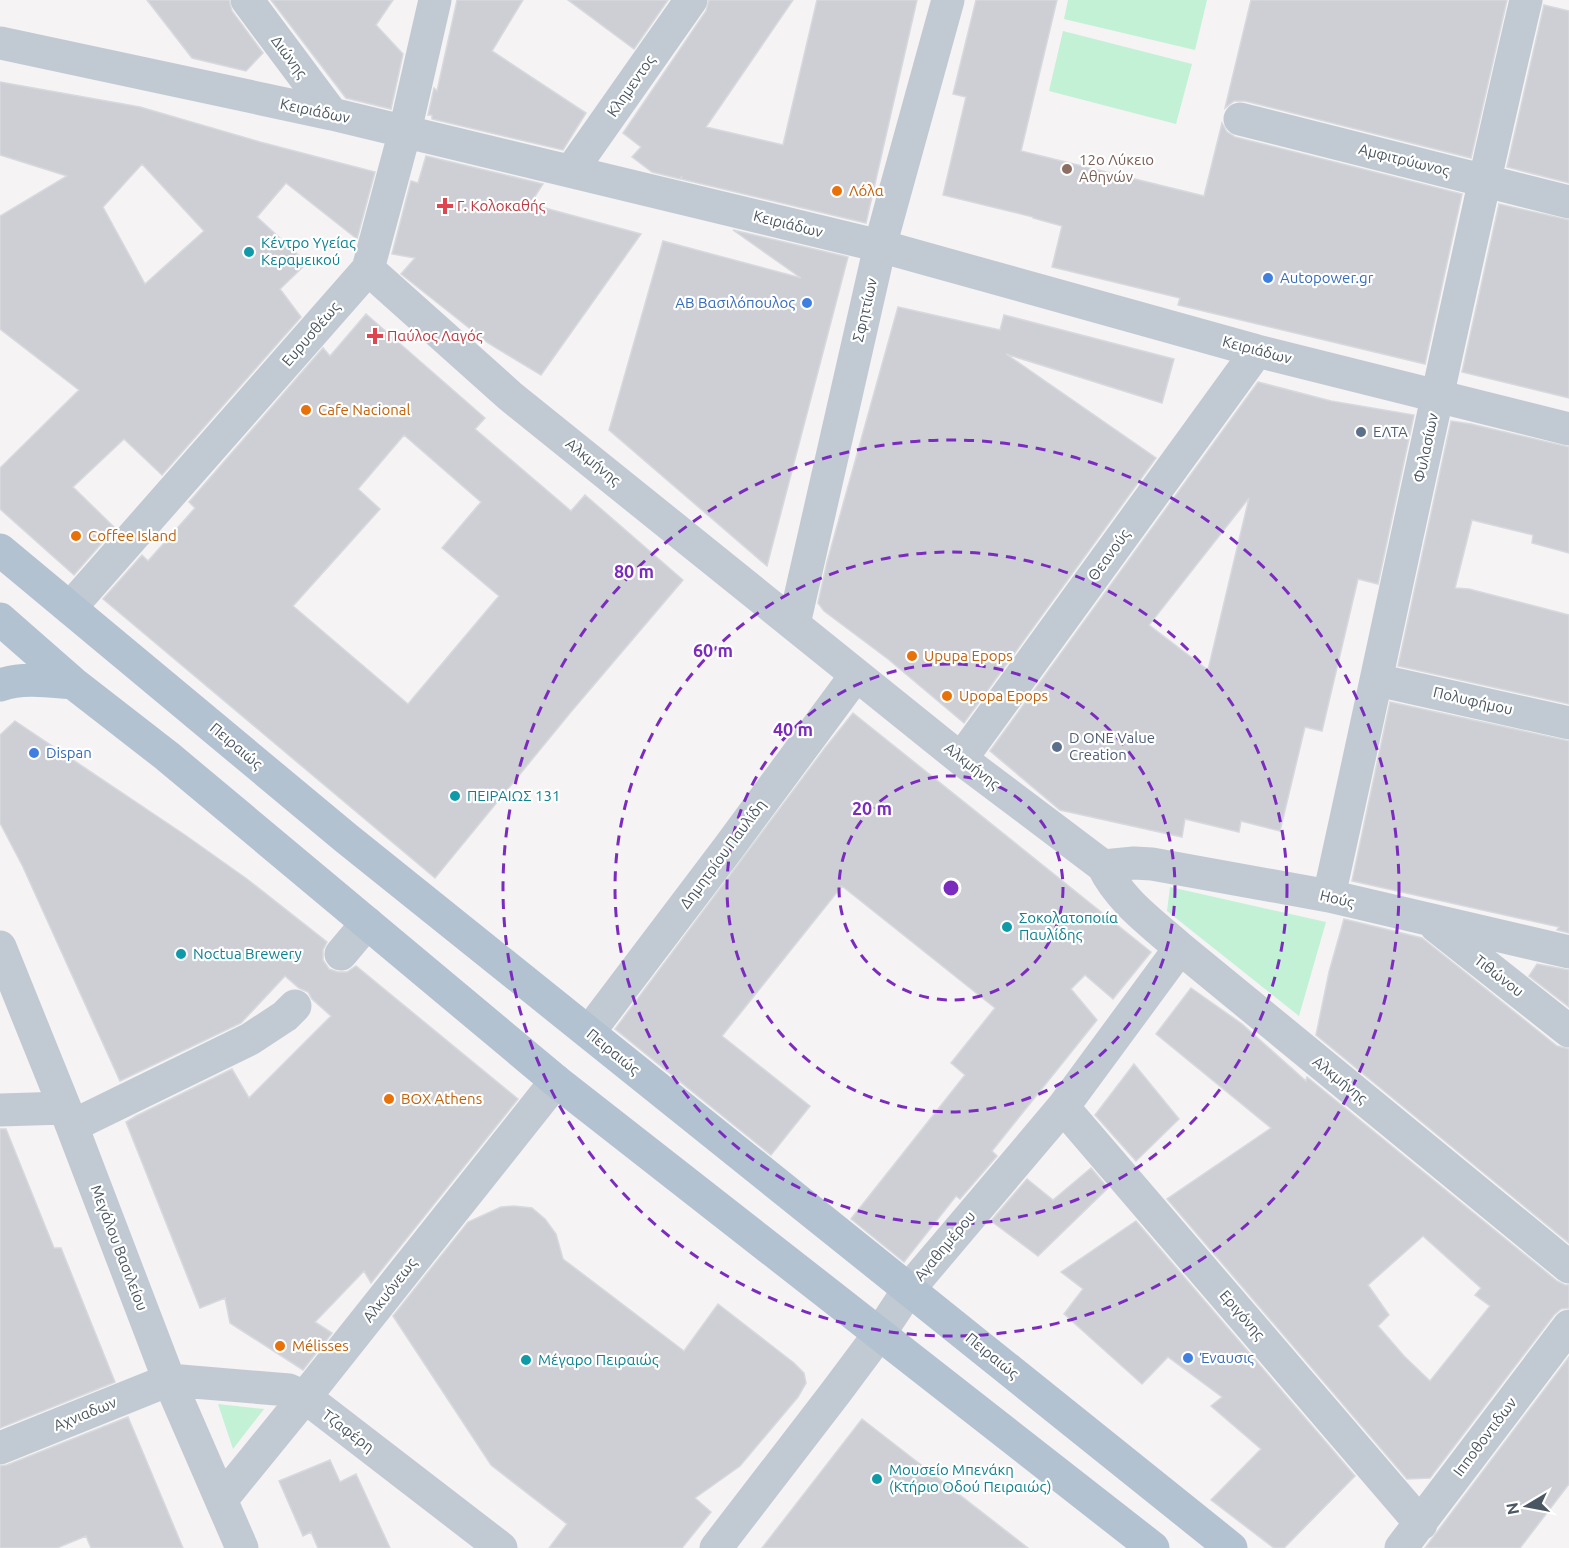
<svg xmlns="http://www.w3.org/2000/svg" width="1569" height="1548" font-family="Ubuntu,sans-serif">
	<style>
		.green { fill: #c3f1d5 }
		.building { fill: #cdcfd5; stroke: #d7d9de; stroke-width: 1.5; fill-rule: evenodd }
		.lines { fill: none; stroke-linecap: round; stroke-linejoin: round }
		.minor { stroke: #c1cad2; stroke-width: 33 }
		.major { stroke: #b3c2d1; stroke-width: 33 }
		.ring { fill: none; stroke: #7b2cbf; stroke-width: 3; stroke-dasharray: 10 8 }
		.education-dot { fill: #8d6e63; stroke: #fff; stroke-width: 2 }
		.food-dot { fill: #e8710a; stroke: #fff; stroke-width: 2 }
		.health-dot { fill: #e0444e; stroke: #fff; stroke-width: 2 }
		.culture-dot { fill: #0f9aa8; stroke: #fff; stroke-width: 2 }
		.shop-dot { fill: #3f7fe0; stroke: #fff; stroke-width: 2 }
		.service-dot { fill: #5c6f8a; stroke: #fff; stroke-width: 2 }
		.labels { text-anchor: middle; stroke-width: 4.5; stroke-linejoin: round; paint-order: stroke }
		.street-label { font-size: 15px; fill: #4a5661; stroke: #fff }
		.education-label { font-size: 15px; fill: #785e54; stroke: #fff; text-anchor: start }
		.food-label { font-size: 15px; fill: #c56008; stroke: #fff; text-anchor: start }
		.health-label { font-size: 15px; fill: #be3a42; stroke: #fff; text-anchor: start }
		.culture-label { font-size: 15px; fill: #0d838f; stroke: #fff; text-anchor: start }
		.shop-label { font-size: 15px; fill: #366cbe; stroke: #fff; text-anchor: start }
		.service-label { font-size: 15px; fill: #4e5e75; stroke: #fff; text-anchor: start }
		.centre { fill: #7b2cbf; stroke: #fff; stroke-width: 3 }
		.ring-label { font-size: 18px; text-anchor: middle; font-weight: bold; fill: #7b2cbf; stroke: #fff; stroke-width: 4.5; stroke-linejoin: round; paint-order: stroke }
	</style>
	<rect width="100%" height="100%" fill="#f5f3f3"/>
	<path class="green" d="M 1068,0 L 1207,0 L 1195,50 L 1064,19 Z
		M 1063,31 L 1192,64 L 1176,124 L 1049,91 Z
		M 1170,887 L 1326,922 L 1299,1016 L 1167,911 Z
		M 218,1404 L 264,1409 L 233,1449 Z"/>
	<path class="building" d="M 147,0 L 229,0 L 232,11 L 263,53 L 246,71 L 192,58 Z
		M 271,0 L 393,0 L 376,25 L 403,54 L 391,109 L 346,98 Z
		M 457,0 L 523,0 L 492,51 L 586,113 L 563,150 L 432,119 L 432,115 L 428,115 L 434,88 L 437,91 Z
		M 568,0 L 668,0 L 634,49 Z
		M 709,0 L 793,0 L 706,127 L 783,145 L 817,0 L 917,0 L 866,223 L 681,179 L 682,176 L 680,179 L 652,172 L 632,157 L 641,147 L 623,133 L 706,11 Z
		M 976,0 L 1057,0 L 1021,151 L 1204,196 L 1222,123 L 1227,132 L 1235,137 L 1462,194 L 1425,364 L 1178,305 L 1180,298 L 1052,267 L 1062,226 L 1033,218 L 1033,217 L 943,195 L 966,97 L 953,94 Z
		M 1251,0 L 1507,0 L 1471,158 L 1245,101 L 1234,101 L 1225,108 Z
		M 1544,5 L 1569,11 L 1569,183 L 1507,167 Z
		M 0,82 L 140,107 L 260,142 L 375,172 L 357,239 L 286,183 L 257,217 L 307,263 L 280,289 L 301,317 L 162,475 L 124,439 L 73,487 L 115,528 L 74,575 L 0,509 L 0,468 L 79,390 L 0,329 L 0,216 L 67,176 L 0,155 ZM 142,164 L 204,231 L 145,284 L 103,207 Z
		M 426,156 L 543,184 L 530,204 L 641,234 L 541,375 L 488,343 L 401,274 L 415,258 L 392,254 L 411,181 L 418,183 Z
		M 1499,204 L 1569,220 L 1569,398 L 1462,372 Z
		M 733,230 L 848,257 L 767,566 L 609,430 L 663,241 L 801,278 Z
		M 898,307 L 1000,330 L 1004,315 L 1174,359 L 1162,403 L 1006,354 L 1156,458 L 964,723 L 888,659 L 824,611 L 818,603 L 827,562 Z
		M 366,314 L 485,418 L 475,429 L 571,511 L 585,495 L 683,580 L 570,713 L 435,878 L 103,599 L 142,555 L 148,561 L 195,508 L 189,502 L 323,348 L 330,356 ZM 404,435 L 481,502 L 442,548 L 499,596 L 408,704 L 293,606 L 380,509 L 358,489 Z
		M 1258,382 L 1331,401 L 1414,415 L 1378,584 L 1358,579 L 1322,731 L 1305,727 L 1280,831 L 1241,821 L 1239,832 L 1185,819 L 1182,837 L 1060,810 L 990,751 ZM 1249,498 L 1208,670 L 1149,625 Z
		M 1451,421 L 1471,424 L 1569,447 L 1569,553 L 1532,543 L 1533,535 L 1472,520 L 1455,588 L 1469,589 L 1569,615 L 1569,704 L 1398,666 Z
		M 1390,702 L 1569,741 L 1569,933 L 1557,930 L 1559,927 L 1352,881 Z
		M 853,713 L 1151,952 L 1113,999 L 1085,975 L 1071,989 L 1097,1020 L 992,1151 L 997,1156 L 960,1199 L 956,1196 L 904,1262 L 851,1219 L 965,1075 L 951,1063 L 995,1008 L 842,886 L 722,1036 L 810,1106 L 771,1155 L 615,1029 L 825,748 Z
		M 15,721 L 185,835 L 247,879 L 327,942 L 323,950 L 323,960 L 329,969 L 338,972 L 347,972 L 356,966 L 518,1099 L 371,1283 L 364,1271 L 315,1322 L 332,1333 L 303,1370 L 230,1323 L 225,1298 L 200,1308 L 126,1122 L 136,1116 L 232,1069 L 249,1098 L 331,1016 L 312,999 L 308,992 L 299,988 L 285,976 L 241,1023 L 120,1081 L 23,867 L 0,823 L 0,735 Z
		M 1344,919 L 1422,938 L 1557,1046 L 1569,1049 L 1569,1243 L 1316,1035 L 1329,972 Z
		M 1537,964 L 1569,970 L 1569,1007 L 1529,976 Z
		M 1191,988 L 1242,1024 L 1306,1081 L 1307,1077 L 1557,1281 L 1565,1285 L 1569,1285 L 1569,1308 L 1561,1309 L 1554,1315 L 1430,1478 L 1407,1479 L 1167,1199 L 1271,1128 L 1156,1034 ZM 1423,1236 L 1481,1288 L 1475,1295 L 1490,1306 L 1430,1381 L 1404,1356 L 1378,1326 L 1389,1315 L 1368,1285 Z
		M 1134,1064 L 1179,1119 L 1136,1161 L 1095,1115 Z
		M 0,1129 L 6,1129 L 54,1248 L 61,1248 L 115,1382 L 0,1428 Z
		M 1091,1168 L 1108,1188 L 1038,1256 L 991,1221 L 1027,1179 L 1053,1200 Z
		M 514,1206 L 532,1208 L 545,1219 L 556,1234 L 563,1259 L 684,1351 L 718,1304 L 794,1363 L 804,1373 L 806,1383 L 798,1397 L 740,1466 L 695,1498 L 711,1512 L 682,1548 L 549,1548 L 567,1524 L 491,1465 L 393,1316 L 468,1222 L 501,1207 Z
		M 1136,1221 L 1355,1476 L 1284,1548 L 1274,1548 L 1211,1500 L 1261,1449 L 1211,1406 L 1222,1397 L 1168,1357 L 1142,1384 L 1064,1314 L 1083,1289 L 1061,1272 Z
		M 1569,1357 L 1569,1484 L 1520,1548 L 1425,1548 Z
		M 128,1417 L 183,1548 L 91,1548 L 86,1536 L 57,1548 L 0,1548 L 0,1466 L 7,1465 Z
		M 862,1419 L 1028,1548 L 762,1548 Z
		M 330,1460 L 340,1482 L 356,1474 L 390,1548 L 318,1548 L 311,1532 L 303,1536 L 279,1481 Z"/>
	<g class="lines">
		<path class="minor" d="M 247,0 L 332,114
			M 0,43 L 332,114 L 880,246 L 1257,351 L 1569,429
			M 1240,119 L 1569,202
			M 571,171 L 691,0
			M 368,269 L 510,396 L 961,759 L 1103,866 C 1120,901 1152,923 1180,948 L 1569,1267
			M 70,608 L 368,269 L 405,131 L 435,0
			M 794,624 L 880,246 L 948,0
			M 1377,680 L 1569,723
			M 961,759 L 1257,351
			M 1103,866 L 1134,863 L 1152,864 L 1329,896 L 1569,952
			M 1329,896 C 1395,598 1456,298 1526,0
			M 1436,926 L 1569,1031
			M 0,947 L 65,1108 L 169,1380 L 242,1548
			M 341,954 L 367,923
			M 589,1032 L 729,847 L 856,675
			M 1063,1107 L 1421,1524
			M 0,1110 L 65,1108
			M 72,1126 L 250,1039 L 285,1016 L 295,1006
			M 0,1448 L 169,1380 L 289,1390 L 305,1397 L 501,1548
			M 222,1499 L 305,1397 L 556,1081
			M 716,1548 L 836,1392 L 880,1333 L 909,1289 L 1063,1107 L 1180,948
			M 1401,1548 L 1569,1326"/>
		<path class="major" d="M 0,550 L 346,838 L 1231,1548
			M 0,619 L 73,683 L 167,756 L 556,1081 L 1153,1548
			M 0,685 C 24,677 48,681 73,683"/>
	</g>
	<g class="ring">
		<circle cx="951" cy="888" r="112"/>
		<circle cx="951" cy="888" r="224"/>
		<circle cx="951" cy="888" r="336"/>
		<circle cx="951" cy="888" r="448"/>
	</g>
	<circle class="education-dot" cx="1067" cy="169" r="6"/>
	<g class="food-dot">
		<circle cx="837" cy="191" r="6"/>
		<circle cx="306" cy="410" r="6"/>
		<circle cx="76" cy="536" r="6"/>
		<circle cx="912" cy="656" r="6"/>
		<circle cx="947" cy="696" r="6"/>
		<circle cx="389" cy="1099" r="6"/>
		<circle cx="280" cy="1346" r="6"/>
	</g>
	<g class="health-dot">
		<path d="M442 197h6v6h6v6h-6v6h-6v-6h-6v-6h6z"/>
		<path d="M372 327h6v6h6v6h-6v6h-6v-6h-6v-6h6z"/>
	</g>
	<g class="culture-dot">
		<circle cx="249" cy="252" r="6"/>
		<circle cx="455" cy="796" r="6"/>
		<circle cx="1007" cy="927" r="6"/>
		<circle cx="181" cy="954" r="6"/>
		<circle cx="526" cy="1360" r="6"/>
		<circle cx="877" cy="1479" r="6"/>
	</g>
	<g class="shop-dot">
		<circle cx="1268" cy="278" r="6"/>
		<circle cx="807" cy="303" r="6"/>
		<circle cx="34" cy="753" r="6"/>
		<circle cx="1188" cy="1358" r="6"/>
	</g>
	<g class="service-dot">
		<circle cx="1361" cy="432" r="6"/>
		<circle cx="1057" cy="747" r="6"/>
	</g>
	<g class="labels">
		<g class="street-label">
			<text transform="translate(289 57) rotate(53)" y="5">Διώνης</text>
			<text transform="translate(631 86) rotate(-55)" y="5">Κλημεντος</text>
			<text transform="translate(315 111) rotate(12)" y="5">Κειριάδων</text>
			<text transform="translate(1404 160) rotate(14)" y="5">Αμφιτρύωνος</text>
			<text transform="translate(788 224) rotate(14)" y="5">Κειριάδων</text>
			<text transform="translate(865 310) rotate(-77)" y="5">Σφηττίων</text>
			<text transform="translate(311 334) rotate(-49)" y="5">Ευρυσθέως</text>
			<text transform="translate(1257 350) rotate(15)" y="5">Κειριάδων</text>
			<text transform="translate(1426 448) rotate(-78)" y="5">Φυλασίων</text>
			<text transform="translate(593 462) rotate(39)" y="5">Αλκμήνης</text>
			<text transform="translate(1109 555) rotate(-54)" y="5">Θεανούς</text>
			<text transform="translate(1473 701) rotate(13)" y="5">Πολυφήμου</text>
			<text transform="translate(236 746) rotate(40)" y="5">Πειραιώς</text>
			<text transform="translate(972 766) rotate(38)" y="5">Αλκμήνης</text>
			<text transform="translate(723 854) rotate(-53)" y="5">Δημητρίου Παυλίδη</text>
			<text transform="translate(1337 899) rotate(13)" y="5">Ηούς</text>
			<text transform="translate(1499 976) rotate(38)" y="5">Τιθώνου</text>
			<text transform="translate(613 1052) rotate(39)" y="5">Πειραιώς</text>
			<text transform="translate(1340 1080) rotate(39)" y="5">Αλκμήνης</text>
			<text transform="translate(945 1246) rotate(-50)" y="5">Αγαθημέρου</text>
			<text transform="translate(119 1248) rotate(69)" y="5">Μεγάλου Βασιλείου</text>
			<text transform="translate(390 1290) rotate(-52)" y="5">Αλκυόνεως</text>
			<text transform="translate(1242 1315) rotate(49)" y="5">Εριγόνης</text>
			<text transform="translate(992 1356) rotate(39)" y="5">Πειραιώς</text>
			<text transform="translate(85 1414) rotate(-22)" y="5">Αχνιαδων</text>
			<text transform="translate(348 1431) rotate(37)" y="5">Τζαφέρη</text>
			<text transform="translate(1485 1437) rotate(-53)" y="5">Ιπποθοντιδων</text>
		</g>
		<g class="education-label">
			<text x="1079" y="165">12ο Λύκειο<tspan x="1079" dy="17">Αθηνών</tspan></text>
		</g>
		<g class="food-label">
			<text x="849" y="196">Λόλα</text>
			<text x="318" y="415">Cafe Nacional</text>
			<text x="88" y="541">Coffee Island</text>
			<text x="924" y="661">Upupa Epops</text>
			<text x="959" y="701">Upopa Epops</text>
			<text x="401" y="1104">BOX Athens</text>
			<text x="292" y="1351">Mélisses</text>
		</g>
		<g class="health-label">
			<text x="457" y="211">Γ. Κολοκαθής</text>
			<text x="387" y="341">Παύλος Λαγός</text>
		</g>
		<g class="culture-label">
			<text x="261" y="248">Κέντρο Υγείας<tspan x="261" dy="17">Κεραμεικού</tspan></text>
			<text x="467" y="801">ΠΕΙΡΑΙΩΣ 131</text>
			<text x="1019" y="923">Σοκολατοποιία<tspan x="1019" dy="17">Παυλίδης</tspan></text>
			<text x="193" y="959">Noctua Brewery</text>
			<text x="538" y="1365">Μέγαρο Πειραιώς</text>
			<text x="889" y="1475">Μουσείο Μπενάκη<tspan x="889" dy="17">(Κτήριο Οδού Πειραιώς)</tspan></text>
		</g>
		<g class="shop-label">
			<text x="1280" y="283">Autopower.gr</text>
			<text x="795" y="308" text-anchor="end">ΑΒ Βασιλόπουλος</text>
			<text x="46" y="758">Dispan</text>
			<text x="1200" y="1363">Έναυσις</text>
		</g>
		<g class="service-label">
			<text x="1373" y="437">ΕΛΤΑ</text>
			<text x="1069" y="743">D ONE Value<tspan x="1069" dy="17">Creation</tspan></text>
		</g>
	</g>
	<circle cx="951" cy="888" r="9" class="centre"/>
	<g class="ring-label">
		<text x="634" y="578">80 m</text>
		<text x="713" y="657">60 m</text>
		<text x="793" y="736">40 m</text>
		<text x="872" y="815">20 m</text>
	</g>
	<g transform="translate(1527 1506) rotate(260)" stroke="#ffffff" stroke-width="4.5" paint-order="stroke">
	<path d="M0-4.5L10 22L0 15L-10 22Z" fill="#4a5661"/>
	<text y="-9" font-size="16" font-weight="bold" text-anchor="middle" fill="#4a5661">N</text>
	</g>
</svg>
